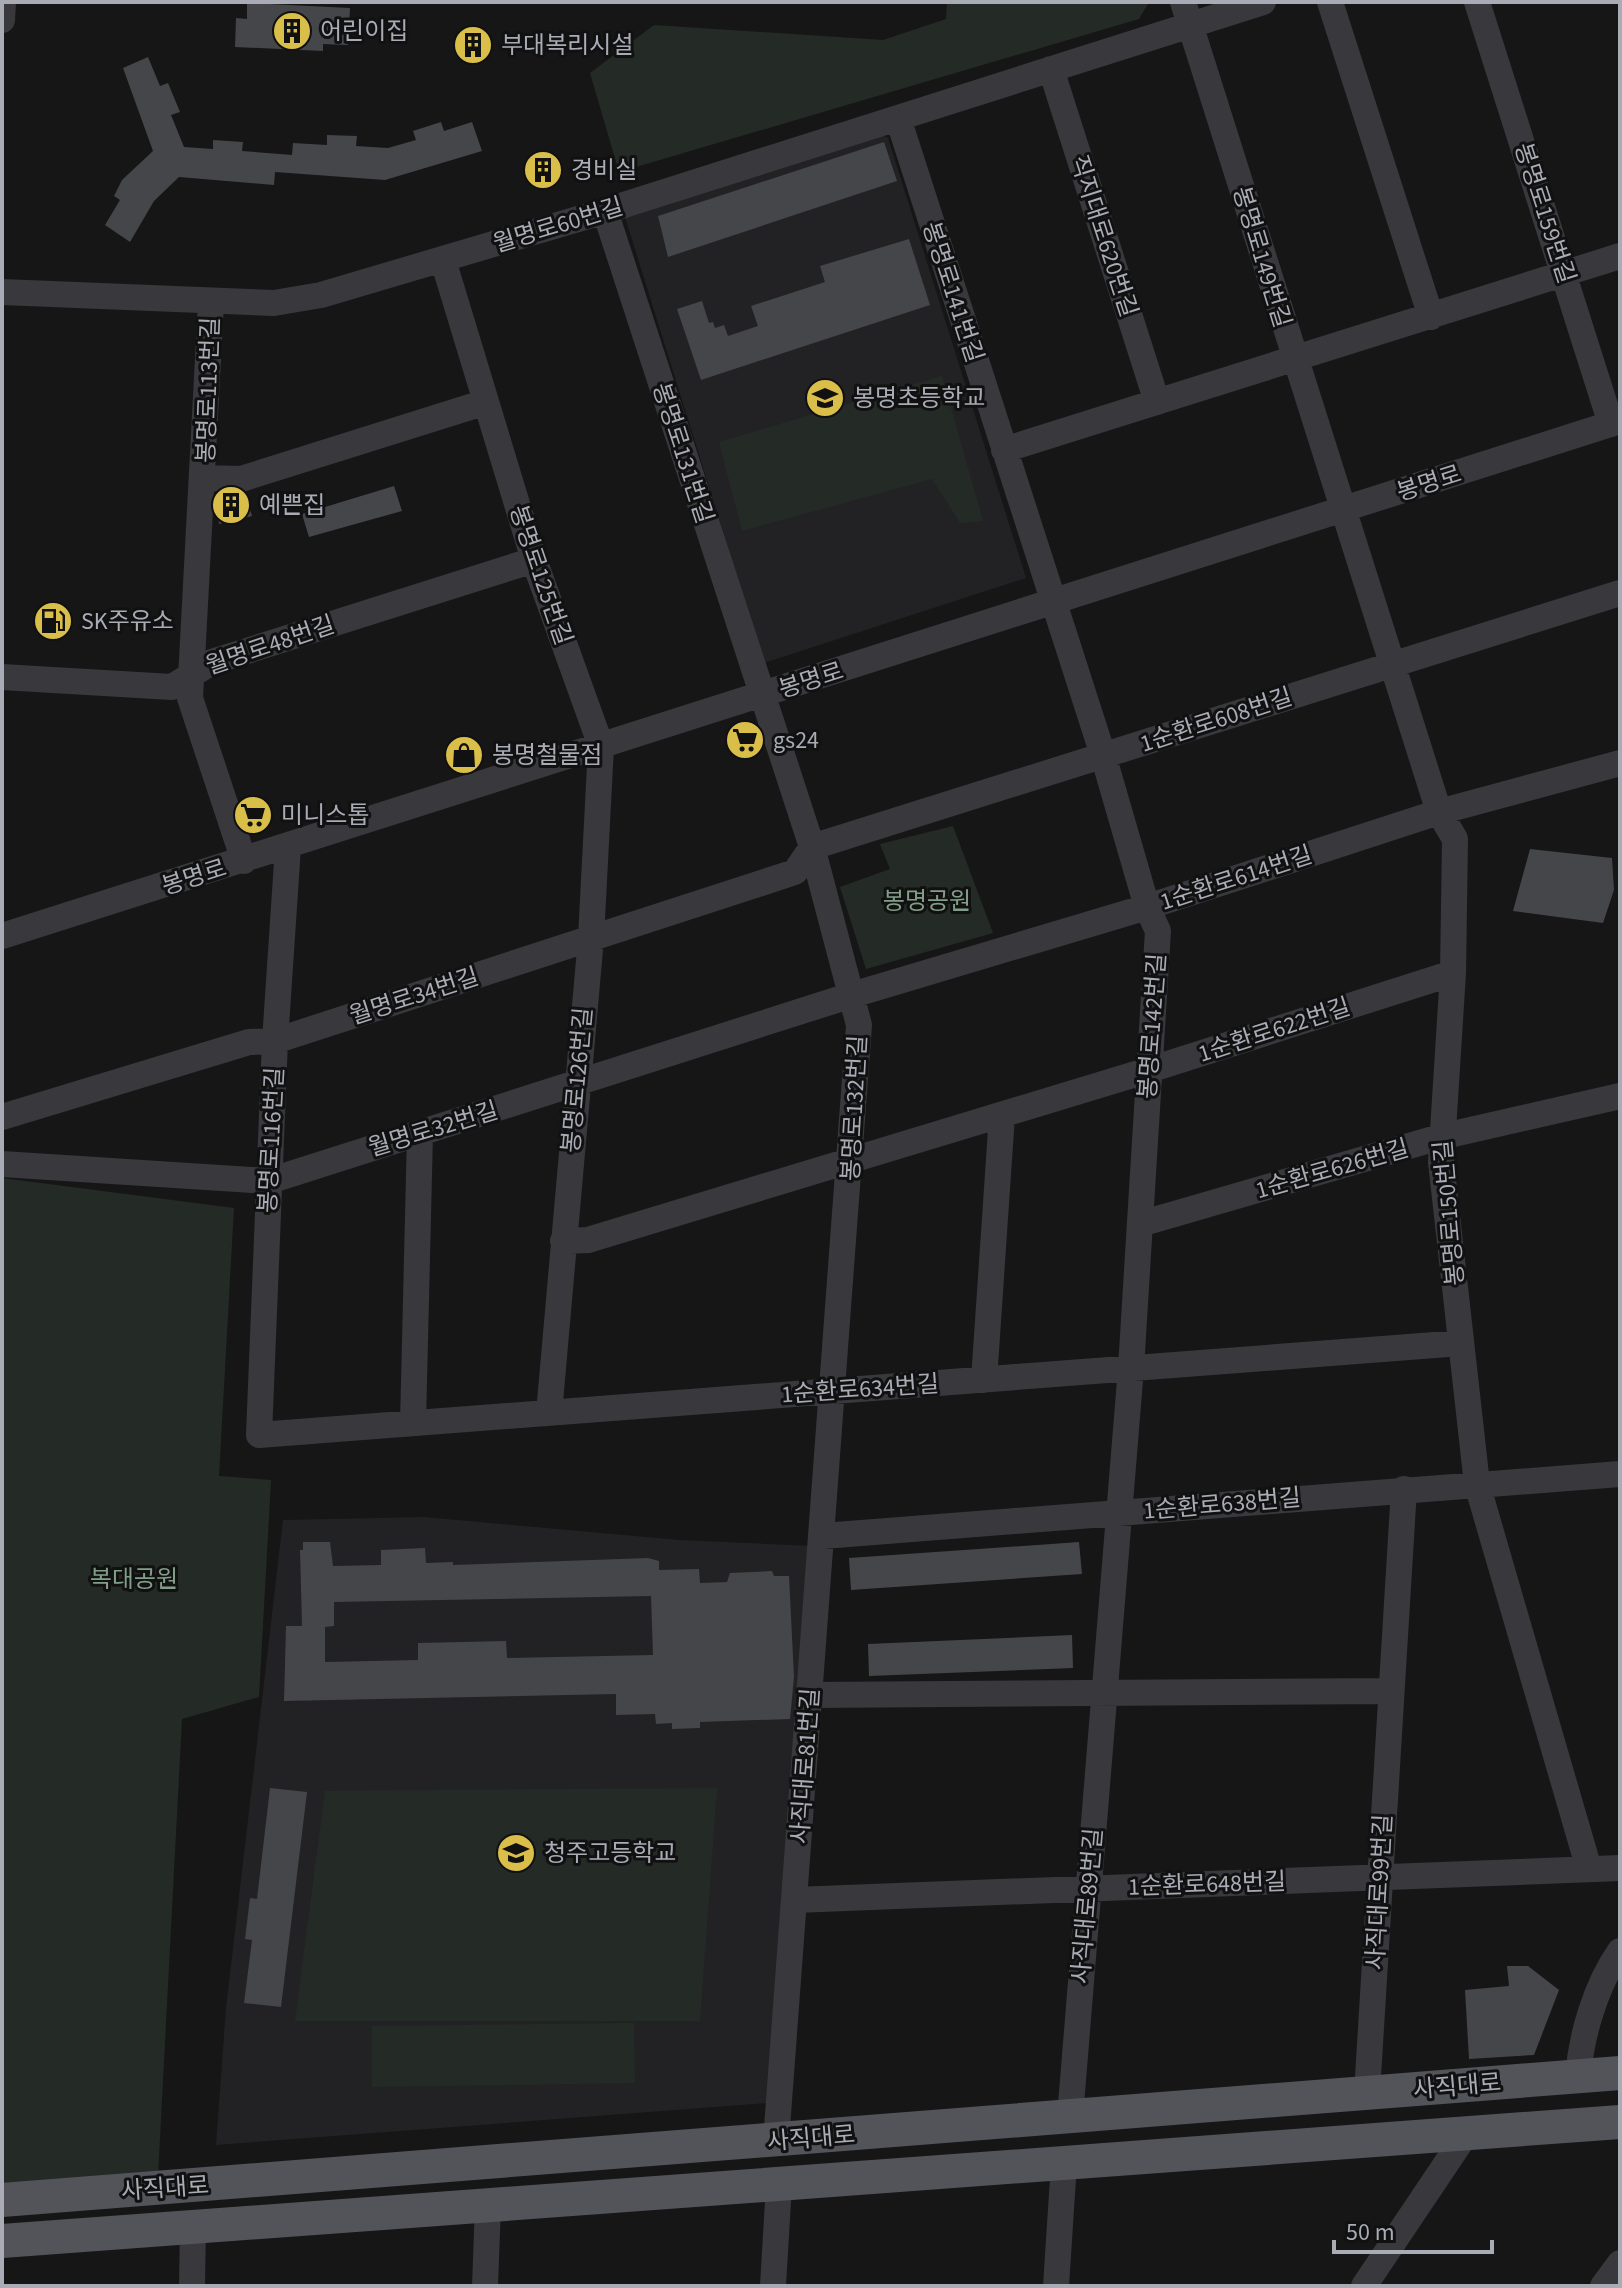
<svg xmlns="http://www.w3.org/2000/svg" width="1622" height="2288" font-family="'Source Sans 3','Noto Sans KR',sans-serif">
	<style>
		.built { fill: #222224 }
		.green { fill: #242b26 }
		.building { fill: #454649; fill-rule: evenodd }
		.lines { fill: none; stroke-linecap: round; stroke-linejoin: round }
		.minor { stroke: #39393d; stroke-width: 26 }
		.major { stroke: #53545a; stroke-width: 34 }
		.labels { text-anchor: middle; stroke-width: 6; stroke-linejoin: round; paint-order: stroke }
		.poi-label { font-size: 24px; fill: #a9abb5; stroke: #111112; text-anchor: start }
		.street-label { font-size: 24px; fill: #a9abb5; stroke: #111112 }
		.park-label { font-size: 24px; fill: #839e88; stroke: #111112 }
	</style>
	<rect width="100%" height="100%" fill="#161617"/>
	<path class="built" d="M 877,132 L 888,138 L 1026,578 L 764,663 L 625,217 Z
		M 424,1517 L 679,1540 L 813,1546 L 768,2103 L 216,2145 L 226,2008 L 283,1520 Z"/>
	<path class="green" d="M 947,2 L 1149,2 L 1139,19 L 619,172 L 590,73 L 654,25 L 883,40 L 946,19 Z
		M 942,376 L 983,521 L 960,523 L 932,479 L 742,531 L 719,442 Z
		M 953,826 L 993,933 L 866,969 L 840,887 L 890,869 L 880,844 Z
		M 2,1178 L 234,1208 L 219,1476 L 271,1480 L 259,1697 L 182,1719 L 158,2176 L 2,2187 Z
		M 717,1788 L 700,2021 L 295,2021 L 325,1791 Z
		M 634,2023 L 635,2083 L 372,2087 L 372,2026 Z"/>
	<path class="building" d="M 247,3 L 350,8 L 348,45 L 323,44 L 323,51 L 235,47 L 236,18 L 247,19 Z
		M 148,57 L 160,86 L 168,83 L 180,112 L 171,115 L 184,147 L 213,149 L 213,140 L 243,142 L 242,151 L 292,155 L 293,143 L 327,145 L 327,135 L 357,136 L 356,146 L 388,148 L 416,140 L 413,131 L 441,122 L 444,131 L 472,122 L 482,151 L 385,180 L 275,172 L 274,185 L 179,177 L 154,201 L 130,242 L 105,225 L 120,200 L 114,196 L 122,180 L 153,151 L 123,68 Z
		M 884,142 L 897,181 L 668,257 L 658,216 Z
		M 909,239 L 930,305 L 701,380 L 677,309 L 702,301 L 709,323 L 713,322 L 715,328 L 724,325 L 728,336 L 758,326 L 751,306 L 825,282 L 820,266 Z
		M 394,486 L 402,511 L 309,537 L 302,514 Z
		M 217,494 L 245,494 L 252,516 L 219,524 Z
		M 1530,849 L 1612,858 L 1614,890 L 1603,923 L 1513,911 Z
		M 303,1542 L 330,1542 L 333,1566 L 381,1565 L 381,1550 L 425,1548 L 426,1563 L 453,1562 L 453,1565 L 648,1558 L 659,1561 L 659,1570 L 699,1569 L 700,1583 L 727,1582 L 730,1573 L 772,1571 L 774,1576 L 789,1576 L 794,1677 L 790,1719 L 700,1722 L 700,1728 L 672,1729 L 672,1723 L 656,1724 L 655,1714 L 616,1715 L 616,1694 L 284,1701 L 286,1626 L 302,1626 L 300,1550 L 303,1550 ZM 651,1596 L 653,1655 L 507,1658 L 506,1641 L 418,1643 L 418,1660 L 325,1662 L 325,1627 L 334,1626 L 334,1602 Z
		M 1079,1542 L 1082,1574 L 851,1590 L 849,1558 Z
		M 1072,1635 L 1073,1668 L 869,1676 L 868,1644 Z
		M 270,1788 L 307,1792 L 281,2007 L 244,2003 L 252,1940 L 245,1939 L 250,1898 L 257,1899 Z
		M 1507,1966 L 1528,1966 L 1559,1990 L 1534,2055 L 1469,2059 L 1465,1990 L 1509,1986 Z"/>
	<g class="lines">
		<path class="minor" d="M 1183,2 L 1439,812 L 1455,839 L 1453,973 L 1441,1162 L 1477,1484 L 1589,1869
			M 1330,2 L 1431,317
			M 1477,2 L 1611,424
			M 2,20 L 3,2
			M 1051,69 L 1157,402
			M 898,118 L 1103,755 L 1147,907 L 1158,931 L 1131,1368 L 1070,2117
			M 605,211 L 812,847 L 859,1025 L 776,2141
			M 443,260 L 534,560 L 601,746 L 591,938 L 549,1413
			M 2,292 L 274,303 L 321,295 L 605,211 L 1263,2
			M 211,302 L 190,698 L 244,861
			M 1004,450 L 1620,256
			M 204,478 L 241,479 L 486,402
			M 2,677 L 172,687 L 212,662 L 534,560
			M 288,847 L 275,1041 L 259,1435 L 1461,1343
			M 2,936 L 1620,421
			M 2,1117 L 249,1042 L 275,1041 L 795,872 L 812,847 L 1620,593
			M 2,1164 L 269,1181 L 852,995 L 1147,907 L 1439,812 L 1620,763
			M 1140,1224 L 1440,1137 L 1620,1096
			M 563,1241 L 588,1240 L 1149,1070 L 1453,973
			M 984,1380 L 1002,1115
			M 413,1423 L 420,1134
			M 823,1536 L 1620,1474
			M 811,1695 L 1391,1691
			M 795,1900 L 1620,1868
			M 1578,2077 C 1581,2035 1596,1985 1620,1951
			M 1367,2093 L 1404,1489
			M 192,2286 L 193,2227
			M 485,2286 L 488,2205
			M 773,2286 L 779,2184
			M 1056,2286 L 1064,2163
			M 1364,2286 L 1466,2134
			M 1603,2286 L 1620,2263"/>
		<path class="major" d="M 2,2200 L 1620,2073
			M 2,2241 L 1620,2122"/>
	</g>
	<defs>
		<symbol id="building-disc" viewBox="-11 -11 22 22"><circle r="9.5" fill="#dabe4a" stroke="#111112"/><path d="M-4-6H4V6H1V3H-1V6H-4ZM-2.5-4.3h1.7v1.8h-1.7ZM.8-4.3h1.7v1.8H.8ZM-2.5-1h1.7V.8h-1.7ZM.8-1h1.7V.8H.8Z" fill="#111"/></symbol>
		<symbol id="school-disc" viewBox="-11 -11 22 22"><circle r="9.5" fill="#dabe4a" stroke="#111112"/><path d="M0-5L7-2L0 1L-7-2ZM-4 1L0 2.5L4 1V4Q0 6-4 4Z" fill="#111"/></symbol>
		<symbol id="fuel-disc" viewBox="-11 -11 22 22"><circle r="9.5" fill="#dabe4a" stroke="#111112"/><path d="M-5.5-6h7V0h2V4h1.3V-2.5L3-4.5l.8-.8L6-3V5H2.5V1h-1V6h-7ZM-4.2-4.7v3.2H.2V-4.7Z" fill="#111"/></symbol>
		<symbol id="supermarket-disc" viewBox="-11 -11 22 22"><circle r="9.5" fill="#dabe4a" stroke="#111112"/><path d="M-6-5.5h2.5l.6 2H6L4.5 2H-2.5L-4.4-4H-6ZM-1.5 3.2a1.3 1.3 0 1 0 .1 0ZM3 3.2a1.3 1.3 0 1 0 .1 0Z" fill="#111"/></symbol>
		<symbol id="shop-disc" viewBox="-11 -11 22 22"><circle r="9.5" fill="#dabe4a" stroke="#111112"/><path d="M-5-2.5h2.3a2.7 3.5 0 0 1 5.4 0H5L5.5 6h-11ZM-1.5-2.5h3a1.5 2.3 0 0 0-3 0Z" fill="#111"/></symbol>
	</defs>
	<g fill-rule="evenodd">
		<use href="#building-disc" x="270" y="9" width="44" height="44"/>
		<use href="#building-disc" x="451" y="23" width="44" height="44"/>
		<use href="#building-disc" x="521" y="148" width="44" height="44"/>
		<use href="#school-disc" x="803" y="376" width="44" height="44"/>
		<use href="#building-disc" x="209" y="483" width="44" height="44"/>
		<use href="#fuel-disc" x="31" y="599" width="44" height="44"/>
		<use href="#supermarket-disc" x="723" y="718" width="44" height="44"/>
		<use href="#shop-disc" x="442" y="733" width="44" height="44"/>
		<use href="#supermarket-disc" x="231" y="793" width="44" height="44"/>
		<use href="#school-disc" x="494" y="1831" width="44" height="44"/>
	</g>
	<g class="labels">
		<g class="poi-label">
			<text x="320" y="39">어린이집</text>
			<text x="501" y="53">부대복리시설</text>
			<text x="571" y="178">경비실</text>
			<text x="853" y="406">봉명초등학교</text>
			<text x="259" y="513">예쁜집</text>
			<text x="81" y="629">SK주유소</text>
			<text x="773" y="748">gs24</text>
			<text x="492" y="763">봉명철물점</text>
			<text x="281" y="823">미니스톱</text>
			<text x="544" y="1861">청주고등학교</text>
		</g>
		<g class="street-label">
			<text transform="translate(1545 213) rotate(72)" y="8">봉명로159번길</text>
			<text transform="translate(558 225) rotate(-17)" y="8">월명로60번길</text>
			<text transform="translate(1104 236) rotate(72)" y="8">직지대로620번길</text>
			<text transform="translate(1262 257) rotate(73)" y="8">봉명로149번길</text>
			<text transform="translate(953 292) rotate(72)" y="8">봉명로141번길</text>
			<text transform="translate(208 390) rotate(-88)" y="8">봉명로113번길</text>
			<text transform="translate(683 453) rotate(72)" y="8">봉명로131번길</text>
			<text transform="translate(1429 483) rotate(-18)" y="8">봉명로</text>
			<text transform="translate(541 575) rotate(71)" y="8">봉명로125번길</text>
			<text transform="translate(270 645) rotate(-19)" y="8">월명로48번길</text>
			<text transform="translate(811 680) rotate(-18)" y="8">봉명로</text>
			<text transform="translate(1216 720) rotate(-18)" y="8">1순환로608번길</text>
			<text transform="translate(194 877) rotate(-18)" y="8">봉명로</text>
			<text transform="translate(1236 878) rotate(-18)" y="8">1순환로614번길</text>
			<text transform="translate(414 996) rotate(-18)" y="8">월명로34번길</text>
			<text transform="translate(1152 1026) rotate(-86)" y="8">봉명로142번길</text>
			<text transform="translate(1274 1030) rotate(-18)" y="8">1순환로622번길</text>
			<text transform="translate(577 1080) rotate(-85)" y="8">봉명로126번길</text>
			<text transform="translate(854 1108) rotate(-87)" y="8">봉명로132번길</text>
			<text transform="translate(433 1129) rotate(-17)" y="8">월명로32번길</text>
			<text transform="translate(271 1140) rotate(-87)" y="8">봉명로116번길</text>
			<text transform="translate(1332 1169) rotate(-16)" y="8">1순환로626번길</text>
			<text transform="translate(1449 1213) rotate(-95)" y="8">봉명로150번길</text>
			<text transform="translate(860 1389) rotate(-4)" y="8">1순환로634번길</text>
			<text transform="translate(1222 1504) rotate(-5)" y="8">1순환로638번길</text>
			<text transform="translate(805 1766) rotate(-86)" y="8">사직대로81번길</text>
			<text transform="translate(1207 1884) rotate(-2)" y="8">1순환로648번길</text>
			<text transform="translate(1379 1892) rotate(-87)" y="8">사직대로99번길</text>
			<text transform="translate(1087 1906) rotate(-85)" y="8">사직대로89번길</text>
			<text transform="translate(1457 2086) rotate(-5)" y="8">사직대로</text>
			<text transform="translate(811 2138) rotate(-5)" y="8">사직대로</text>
			<text transform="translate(165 2188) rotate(-4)" y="8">사직대로</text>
		</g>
		<g class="park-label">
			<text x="927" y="909">봉명공원</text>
			<text x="134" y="1587">복대공원</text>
		</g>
	</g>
	<rect width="1622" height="2288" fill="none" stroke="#a9abb5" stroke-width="8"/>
	<path d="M1334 2240v12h158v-12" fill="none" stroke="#a9abb5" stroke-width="4"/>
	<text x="1346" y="2240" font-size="24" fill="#a9abb5" stroke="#111112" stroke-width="6" paint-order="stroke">50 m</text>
</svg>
